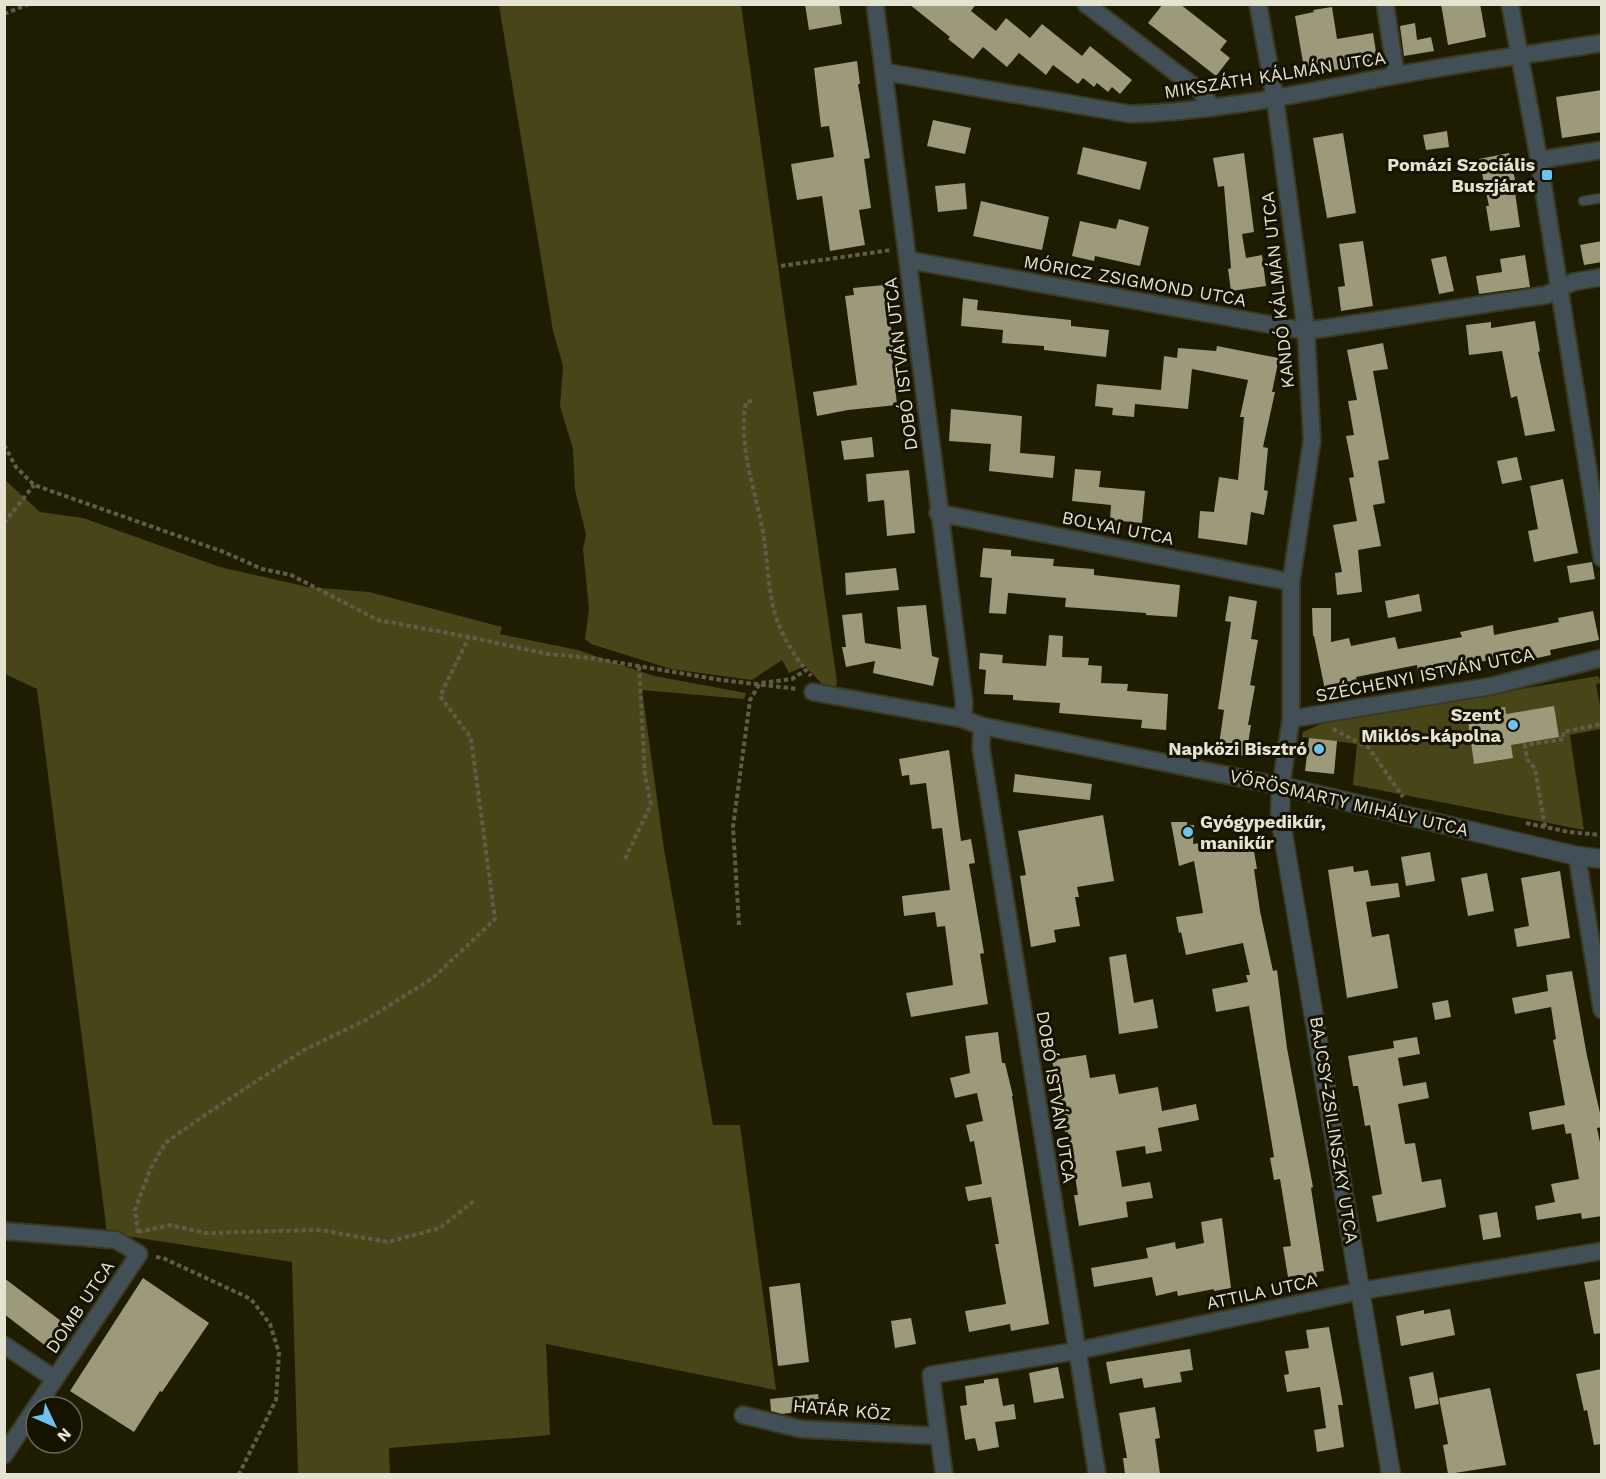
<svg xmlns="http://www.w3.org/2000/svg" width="1606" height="1479" font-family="'Work Sans',sans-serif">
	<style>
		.green { fill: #484519 }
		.building { fill: #9c9a7a }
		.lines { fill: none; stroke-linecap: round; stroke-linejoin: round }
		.service-casing { stroke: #3a381e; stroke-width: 11 }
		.minor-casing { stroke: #3a381e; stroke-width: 20 }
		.tertiary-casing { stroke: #3a381e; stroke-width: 21 }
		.path { stroke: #5f5d46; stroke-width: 4; stroke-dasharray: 4.5 3; stroke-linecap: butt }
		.service { stroke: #434f57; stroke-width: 8 }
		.minor { stroke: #434f57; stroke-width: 16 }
		.tertiary { stroke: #434f57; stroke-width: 18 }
		.poi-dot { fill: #6ec2f3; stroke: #151300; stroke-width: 2 }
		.labels { text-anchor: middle; stroke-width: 6; stroke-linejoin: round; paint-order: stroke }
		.street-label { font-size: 18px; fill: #e4e3d2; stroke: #151300 }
		.poi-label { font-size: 18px; font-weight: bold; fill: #e4e3d2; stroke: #151300; text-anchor: end }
	</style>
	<rect width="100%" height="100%" fill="#1e1c01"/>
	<path class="green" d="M 499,5 L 741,5 L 837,682 L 834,693 L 822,684 L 805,666 L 789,673 L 782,660 L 752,680 L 671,669 L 591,644 L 585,639 L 589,609 L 583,549 L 586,534 L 575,490 L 573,449 L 560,406 L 563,366 L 553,331 Z
		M 4,479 L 40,512 L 83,518 L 220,567 L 308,587 L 369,592 L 502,627 L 500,634 L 578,650 L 654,676 L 746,693 L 744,699 L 642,690 L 664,849 L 713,1125 L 740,1125 L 776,1390 L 546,1344 L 550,1435 L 389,1448 L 390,1474 L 298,1474 L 292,1262 L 107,1233 L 37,689 L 5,674 Z
		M 1598,676 L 1601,683 L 1596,684 L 1601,710 L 1601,729 L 1570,735 L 1584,830 L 1353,785 L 1357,744 L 1302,737 L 1303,732 L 1323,723 L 1342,719 L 1349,715 L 1451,701 Z"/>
	<path class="building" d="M 805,4 L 839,4 L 842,24 L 809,30 Z
		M 909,4 L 976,4 L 971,11 L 996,31 L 1006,18 L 1030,38 L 1042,24 L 1082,56 L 1090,46 L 1132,80 L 1120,94 L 1112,87 L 1108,92 L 1097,83 L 1094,87 L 1083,78 L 1078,84 L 1053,65 L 1046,75 L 1019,53 L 1007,67 L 983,47 L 973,59 L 948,39 L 950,37 Z
		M 1163,4 L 1180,4 L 1227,41 L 1220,50 L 1230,58 L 1216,76 L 1148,23 Z
		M 1441,4 L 1480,4 L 1486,37 L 1448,45 Z
		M 1332,7 L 1337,39 L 1373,33 L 1378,64 L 1305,74 L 1295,16 L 1314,12 L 1313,10 Z
		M 1415,23 L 1417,40 L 1431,37 L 1434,51 L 1404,56 L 1400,26 Z
		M 857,61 L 860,84 L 858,84 L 870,158 L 864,159 L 871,208 L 859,210 L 865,245 L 830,251 L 822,196 L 797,200 L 791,164 L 834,157 L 829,126 L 821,127 L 814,68 Z
		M 1602,90 L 1602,132 L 1562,138 L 1556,97 Z
		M 933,120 L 971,128 L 965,154 L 927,146 Z
		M 1447,131 L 1449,147 L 1426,150 L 1423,135 Z
		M 1343,133 L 1356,213 L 1327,218 L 1313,138 Z
		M 1083,147 L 1147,162 L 1140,190 L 1077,174 Z
		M 1244,153 L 1254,232 L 1242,234 L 1246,258 L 1262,255 L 1266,286 L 1231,291 L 1228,269 L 1231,268 L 1224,186 L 1218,187 L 1213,158 Z
		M 1509,153 L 1516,184 L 1514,185 L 1520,227 L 1490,231 L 1486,206 L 1489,206 L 1479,159 Z
		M 965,183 L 967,209 L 938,212 L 935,186 Z
		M 981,201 L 1049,217 L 1042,250 L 973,236 Z
		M 1119,219 L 1149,227 L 1140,266 L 1095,256 L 1094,261 L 1072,256 L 1080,221 L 1116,229 Z
		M 1363,241 L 1373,306 L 1341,311 L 1338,287 L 1345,286 L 1339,244 Z
		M 1602,241 L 1602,262 L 1584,265 L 1580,245 Z
		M 1525,255 L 1530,287 L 1479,294 L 1476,276 L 1502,272 L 1500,259 Z
		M 1446,256 L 1454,291 L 1439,294 L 1431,259 Z
		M 884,285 L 887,323 L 890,322 L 895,355 L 892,355 L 897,405 L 848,410 L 817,416 L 813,392 L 857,385 L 845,296 L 854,295 L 853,288 Z
		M 963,298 L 978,300 L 977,310 L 1071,320 L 1071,326 L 1109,330 L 1106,357 L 1044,350 L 1044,346 L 1002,343 L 1003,330 L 961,326 Z
		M 1535,321 L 1540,351 L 1538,352 L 1555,431 L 1525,436 L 1517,396 L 1511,398 L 1502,351 L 1469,355 L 1466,325 L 1491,322 L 1491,328 Z
		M 1383,343 L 1388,369 L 1373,371 L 1389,459 L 1378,461 L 1385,503 L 1373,505 L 1381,546 L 1358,550 L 1362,592 L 1337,595 L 1335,573 L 1342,572 L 1333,525 L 1357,521 L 1349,478 L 1354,477 L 1346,436 L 1354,435 L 1348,401 L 1357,400 L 1347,350 Z
		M 1217,346 L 1279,358 L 1272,392 L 1275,392 L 1263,447 L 1268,448 L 1264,490 L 1268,491 L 1264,515 L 1251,512 L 1247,545 L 1198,538 L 1200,511 L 1214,512 L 1219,477 L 1238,480 L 1244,417 L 1240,417 L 1248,380 L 1192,369 L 1188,409 L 1135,404 L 1134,417 L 1112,415 L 1113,408 L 1095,406 L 1097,384 L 1161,390 L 1164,356 L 1177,358 L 1178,348 L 1216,351 Z
		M 951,409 L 1022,416 L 1020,453 L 1055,456 L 1053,478 L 989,471 L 991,444 L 949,441 Z
		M 872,437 L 874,457 L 844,460 L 841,441 Z
		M 1517,457 L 1522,480 L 1502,484 L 1497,461 Z
		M 1075,469 L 1101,471 L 1099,487 L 1145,491 L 1142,523 L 1110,520 L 1111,505 L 1072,501 Z
		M 909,470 L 915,533 L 887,536 L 884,500 L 868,502 L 866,474 Z
		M 1563,479 L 1578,553 L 1534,562 L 1528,531 L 1538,529 L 1530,486 Z
		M 983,548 L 1011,550 L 1011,556 L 1054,559 L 1053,566 L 1094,569 L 1094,575 L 1180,585 L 1177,617 L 1146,615 L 1146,613 L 1065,607 L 1066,598 L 1008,593 L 1006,614 L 989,613 L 992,578 L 980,577 Z
		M 1592,562 L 1595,579 L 1570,583 L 1567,566 Z
		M 896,568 L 899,590 L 846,595 L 845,573 Z
		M 1419,594 L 1422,611 L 1388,618 L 1385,601 Z
		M 1229,596 L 1257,601 L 1251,639 L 1258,640 L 1250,685 L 1255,686 L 1248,725 L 1251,725 L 1246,756 L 1218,752 L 1224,710 L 1218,709 L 1231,622 L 1225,621 Z
		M 926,605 L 932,656 L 939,658 L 933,686 L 873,673 L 875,661 L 846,667 L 842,647 L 846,647 L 842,615 L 862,613 L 865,643 L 901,649 L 897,607 Z
		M 1312,608 L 1331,608 L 1331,642 L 1349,638 L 1351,646 L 1395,637 L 1398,649 L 1462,637 L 1460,632 L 1493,625 L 1494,635 L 1559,622 L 1558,618 L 1593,611 L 1599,640 L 1550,650 L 1551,655 L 1518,662 L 1516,655 L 1453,667 L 1454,670 L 1419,677 L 1417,665 L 1356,677 L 1358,684 L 1325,690 L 1314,636 L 1313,636 Z
		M 1049,635 L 1063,636 L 1062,657 L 1089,658 L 1088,665 L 1102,666 L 1101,683 L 1128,684 L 1127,691 L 1168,694 L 1166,730 L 1141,728 L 1142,720 L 1059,713 L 1060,703 L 1013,700 L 1013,695 L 984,694 L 986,670 L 979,669 L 980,653 L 1003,655 L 1002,663 L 1046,666 Z
		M 1554,706 L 1559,737 L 1511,745 L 1513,758 L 1474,764 L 1467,713 L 1505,707 L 1506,714 Z
		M 1309,738 L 1337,741 L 1334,774 L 1305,771 Z
		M 949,750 L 961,841 L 971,839 L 975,863 L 969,864 L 984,953 L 980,954 L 988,1004 L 911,1017 L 906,993 L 953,985 L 945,926 L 937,927 L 935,912 L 904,916 L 902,896 L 950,890 L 942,828 L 932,829 L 926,783 L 910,785 L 909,775 L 902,776 L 899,759 Z
		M 1015,774 L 1092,784 L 1090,800 L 1013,792 Z
		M 1103,815 L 1114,881 L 1077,887 L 1079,897 L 1075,897 L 1080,926 L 1054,930 L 1056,942 L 1031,947 L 1020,876 L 1026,875 L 1018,831 Z
		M 1171,822 L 1187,822 L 1187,825 L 1194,825 L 1193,844 L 1208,842 L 1209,846 L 1252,839 L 1257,869 L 1254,869 L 1260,911 L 1273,971 L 1277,970 L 1287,1048 L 1313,1187 L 1311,1188 L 1324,1271 L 1316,1272 L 1317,1277 L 1301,1279 L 1300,1275 L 1288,1277 L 1283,1247 L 1291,1246 L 1280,1179 L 1274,1180 L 1270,1158 L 1274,1157 L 1249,1006 L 1216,1012 L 1212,989 L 1248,982 L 1246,975 L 1250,975 L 1243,943 L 1186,955 L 1181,932 L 1179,933 L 1176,917 L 1203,913 L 1194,861 L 1179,866 Z
		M 1430,852 L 1435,881 L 1406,886 L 1401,857 Z
		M 1353,866 L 1354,872 L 1368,870 L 1371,886 L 1398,883 L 1400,897 L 1366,902 L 1372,937 L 1389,934 L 1398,988 L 1347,998 L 1328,870 Z
		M 1560,871 L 1570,938 L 1517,947 L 1514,929 L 1529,926 L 1521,878 Z
		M 1487,873 L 1494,911 L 1468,916 L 1461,878 Z
		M 1126,954 L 1134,1003 L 1153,999 L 1158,1028 L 1119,1034 L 1109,957 Z
		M 1572,971 L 1587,1056 L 1602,1122 L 1602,1127 L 1597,1128 L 1602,1152 L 1602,1216 L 1582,1219 L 1581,1213 L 1537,1220 L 1535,1206 L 1555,1202 L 1551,1184 L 1579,1179 L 1571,1133 L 1566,1134 L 1564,1124 L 1532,1130 L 1529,1112 L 1565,1105 L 1553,1040 L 1556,1039 L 1551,1007 L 1515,1014 L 1512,998 L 1548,991 L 1546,975 Z
		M 1448,1000 L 1451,1017 L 1435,1020 L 1432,1003 Z
		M 998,1032 L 1002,1063 L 1005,1063 L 1013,1096 L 1012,1096 L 1049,1324 L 1011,1331 L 1010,1324 L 969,1332 L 965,1311 L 1006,1304 L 995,1244 L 999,1244 L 991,1197 L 968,1201 L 965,1187 L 982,1184 L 974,1141 L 970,1142 L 966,1125 L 983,1121 L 977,1093 L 955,1098 L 950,1078 L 970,1073 L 965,1036 Z
		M 1417,1037 L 1420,1054 L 1398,1058 L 1403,1086 L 1426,1082 L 1429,1098 L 1398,1104 L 1405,1144 L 1415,1143 L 1422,1182 L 1441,1179 L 1446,1207 L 1377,1222 L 1372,1196 L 1382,1194 L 1370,1125 L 1365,1126 L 1358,1086 L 1353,1086 L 1348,1056 L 1394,1048 L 1393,1041 Z
		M 1086,1055 L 1090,1078 L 1115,1074 L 1119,1094 L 1158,1087 L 1162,1111 L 1196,1104 L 1199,1120 L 1158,1128 L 1162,1151 L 1146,1154 L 1145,1146 L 1116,1151 L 1122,1187 L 1150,1182 L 1153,1198 L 1126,1202 L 1128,1217 L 1079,1226 L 1074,1195 L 1078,1195 L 1068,1132 L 1065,1132 L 1052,1060 Z
		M 1497,1212 L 1501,1237 L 1483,1240 L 1479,1215 Z
		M 1222,1218 L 1231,1288 L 1214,1291 L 1214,1289 L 1178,1296 L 1177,1291 L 1156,1296 L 1152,1277 L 1094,1287 L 1091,1268 L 1148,1258 L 1146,1248 L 1175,1242 L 1176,1249 L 1204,1243 L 1201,1222 Z
		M 4,1278 L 65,1324 L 47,1347 L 4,1314 Z
		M 143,1278 L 209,1323 L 162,1392 L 160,1391 L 134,1432 L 70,1391 Z
		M 1602,1279 L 1602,1333 L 1594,1334 L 1584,1282 Z
		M 800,1283 L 809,1362 L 778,1366 L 769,1287 Z
		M 1450,1309 L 1455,1335 L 1401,1346 L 1396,1316 L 1424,1310 L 1424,1314 Z
		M 911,1318 L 916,1344 L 895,1348 L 891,1321 Z
		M 1329,1327 L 1343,1405 L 1338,1405 L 1344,1447 L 1317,1452 L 1314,1430 L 1326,1428 L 1320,1387 L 1287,1392 L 1284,1375 L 1289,1374 L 1285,1351 L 1309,1348 L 1306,1330 Z
		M 1190,1349 L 1193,1370 L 1180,1372 L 1182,1382 L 1144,1388 L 1142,1378 L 1110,1384 L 1106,1362 Z
		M 1058,1367 L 1064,1398 L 1034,1403 L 1029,1373 Z
		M 1602,1369 L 1602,1444 L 1594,1445 L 1587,1410 L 1584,1411 L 1576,1374 Z
		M 1433,1372 L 1439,1404 L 1415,1409 L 1409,1377 Z
		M 998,1378 L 1003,1406 L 1014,1404 L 1016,1419 L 995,1422 L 999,1447 L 978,1451 L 975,1438 L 965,1440 L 960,1406 L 967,1405 L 965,1386 L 984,1383 L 984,1380 Z
		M 1490,1388 L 1506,1465 L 1448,1474 L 1443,1445 L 1448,1444 L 1439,1398 Z
		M 818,1394 L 820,1409 L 782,1414 L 771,1411 L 770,1399 Z
		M 1155,1407 L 1160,1438 L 1155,1439 L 1160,1474 L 1125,1474 L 1123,1458 L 1127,1458 L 1119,1413 Z"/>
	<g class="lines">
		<defs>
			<path id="service" d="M 1583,201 L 1602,198"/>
			<path id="minor" d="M 875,4 L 964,702 L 963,719
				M 1086,4 L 1200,91 L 1212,107
				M 1385,4 L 1396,75
				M 1510,4 L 1539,160 L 1602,558
				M 885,72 L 1130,114 C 1219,112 1306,92 1393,76 C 1462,63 1532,54 1602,43
				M 1539,160 L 1602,150
				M 908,260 L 1306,331 L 1546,295 L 1573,282 L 1602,277
				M 938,513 L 1291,582
				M 813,692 L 963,719 L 982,726 L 1281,786 L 1291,719 L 1291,582 L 1312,440 L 1306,331 L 1275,98 L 1258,4
				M 1291,719 L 1492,686 L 1602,658
				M 982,726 L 981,748 L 1097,1474
				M 1577,856 L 1602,1010
				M 4,1231 L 116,1240 L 139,1254 L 36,1407
				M 4,1345 L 55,1379
				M 743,1415 L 801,1429 L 938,1436
				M 4,1455 L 36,1407
				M 944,1474 L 931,1375 L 1076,1351 L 1360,1291 L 1602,1251"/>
			<path id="tertiary" d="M 1391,1474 L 1280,816 L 1281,786 L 1577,856 L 1602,859"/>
		</defs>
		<use href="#service" class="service-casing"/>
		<use href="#minor" class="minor-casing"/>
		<use href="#tertiary" class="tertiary-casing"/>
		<path class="path" d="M 4,14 L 29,4
			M 781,266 L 891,250
			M 752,401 L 746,402 C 737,446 757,494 764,538 C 768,565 768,597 778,623 C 785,640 795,657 806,670
			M 4,445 L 16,467 L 34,485 L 224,552 L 262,569 L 291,575 L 378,620 L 469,637 L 548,654 L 591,658 L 721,680 L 798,689
			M 4,523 L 34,485
			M 1333,729 L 1369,748 L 1403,797
			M 1526,823 L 1569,832 L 1602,835
			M 1545,827 L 1535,769 L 1527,759 L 1525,745 L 1564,739 L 1563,732 L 1602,724
			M 625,859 L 651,804 L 645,776 L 639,665
			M 739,925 L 733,827 L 750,700 L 760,683 L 792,679 L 806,670 L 811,676
			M 138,1232 L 170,1225 L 205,1233 L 320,1230 L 388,1242 L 440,1228 L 475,1200
			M 138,1233 L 135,1210 L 150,1170 L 165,1143 L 205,1115 L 304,1050 L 366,1020 L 433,978 L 495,919 L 471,738 L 440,696 L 469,637
			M 156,1257 L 163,1258 L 251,1299 L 270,1324 L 279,1353 L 276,1400 L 239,1474"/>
		<use href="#service" class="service"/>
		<use href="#minor" class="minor"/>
		<use href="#tertiary" class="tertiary"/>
	</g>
	<g class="poi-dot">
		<rect x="1541" y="169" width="12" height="12" rx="3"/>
		<circle cx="1513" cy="725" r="6"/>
		<circle cx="1319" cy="749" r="6"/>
		<circle cx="1188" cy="832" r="6"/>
	</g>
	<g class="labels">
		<g class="street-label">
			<text transform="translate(1275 75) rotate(-9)" y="6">MIKSZÁTH KÁLMÁN UTCA</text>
			<text transform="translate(1135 281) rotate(10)" y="6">MÓRICZ ZSIGMOND UTCA</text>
			<text transform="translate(1278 290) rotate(-96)" y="6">KANDÓ KÁLMÁN UTCA</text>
			<text transform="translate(901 364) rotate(-97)" y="6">DOBÓ ISTVÁN UTCA</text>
			<text transform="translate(1118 528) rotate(11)" y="6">BOLYAI UTCA</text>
			<text transform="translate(1425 675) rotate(-11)" y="6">SZÉCHENYI ISTVÁN UTCA</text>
			<text transform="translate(1349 803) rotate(13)" y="6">VÖRÖSMARTY MIHÁLY UTCA</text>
			<text transform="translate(1056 1097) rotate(81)" y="6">DOBÓ ISTVÁN UTCA</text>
			<text transform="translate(1334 1130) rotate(81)" y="6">BAJCSY-ZSILINSZKY UTCA</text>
			<text transform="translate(1262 1292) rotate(-12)" y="6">ATTILA UTCA</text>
			<text transform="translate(80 1307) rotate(-56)" y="6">DOMB UTCA</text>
			<text transform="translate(842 1410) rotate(5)" y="6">HATÁR KÖZ</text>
		</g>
		<g class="poi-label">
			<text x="1535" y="171">Pomázi Szociális<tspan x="1535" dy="21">Buszjárat</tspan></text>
			<text x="1501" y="721">Szent<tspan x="1501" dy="21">Miklós-kápolna</tspan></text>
			<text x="1307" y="755">Napközi Bisztró</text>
			<text x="1200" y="828" text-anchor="start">Gyógypedikűr,<tspan x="1200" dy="21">manikűr</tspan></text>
		</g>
	</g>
	<rect width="1606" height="1479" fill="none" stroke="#e4e3d2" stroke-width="12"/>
	<g transform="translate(54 1425) rotate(134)"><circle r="28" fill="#151300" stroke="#686654" stroke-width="1.5"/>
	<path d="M0-4.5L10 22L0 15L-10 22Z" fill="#6ec2f3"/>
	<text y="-9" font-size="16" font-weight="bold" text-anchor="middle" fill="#e4e3d2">N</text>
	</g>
</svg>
